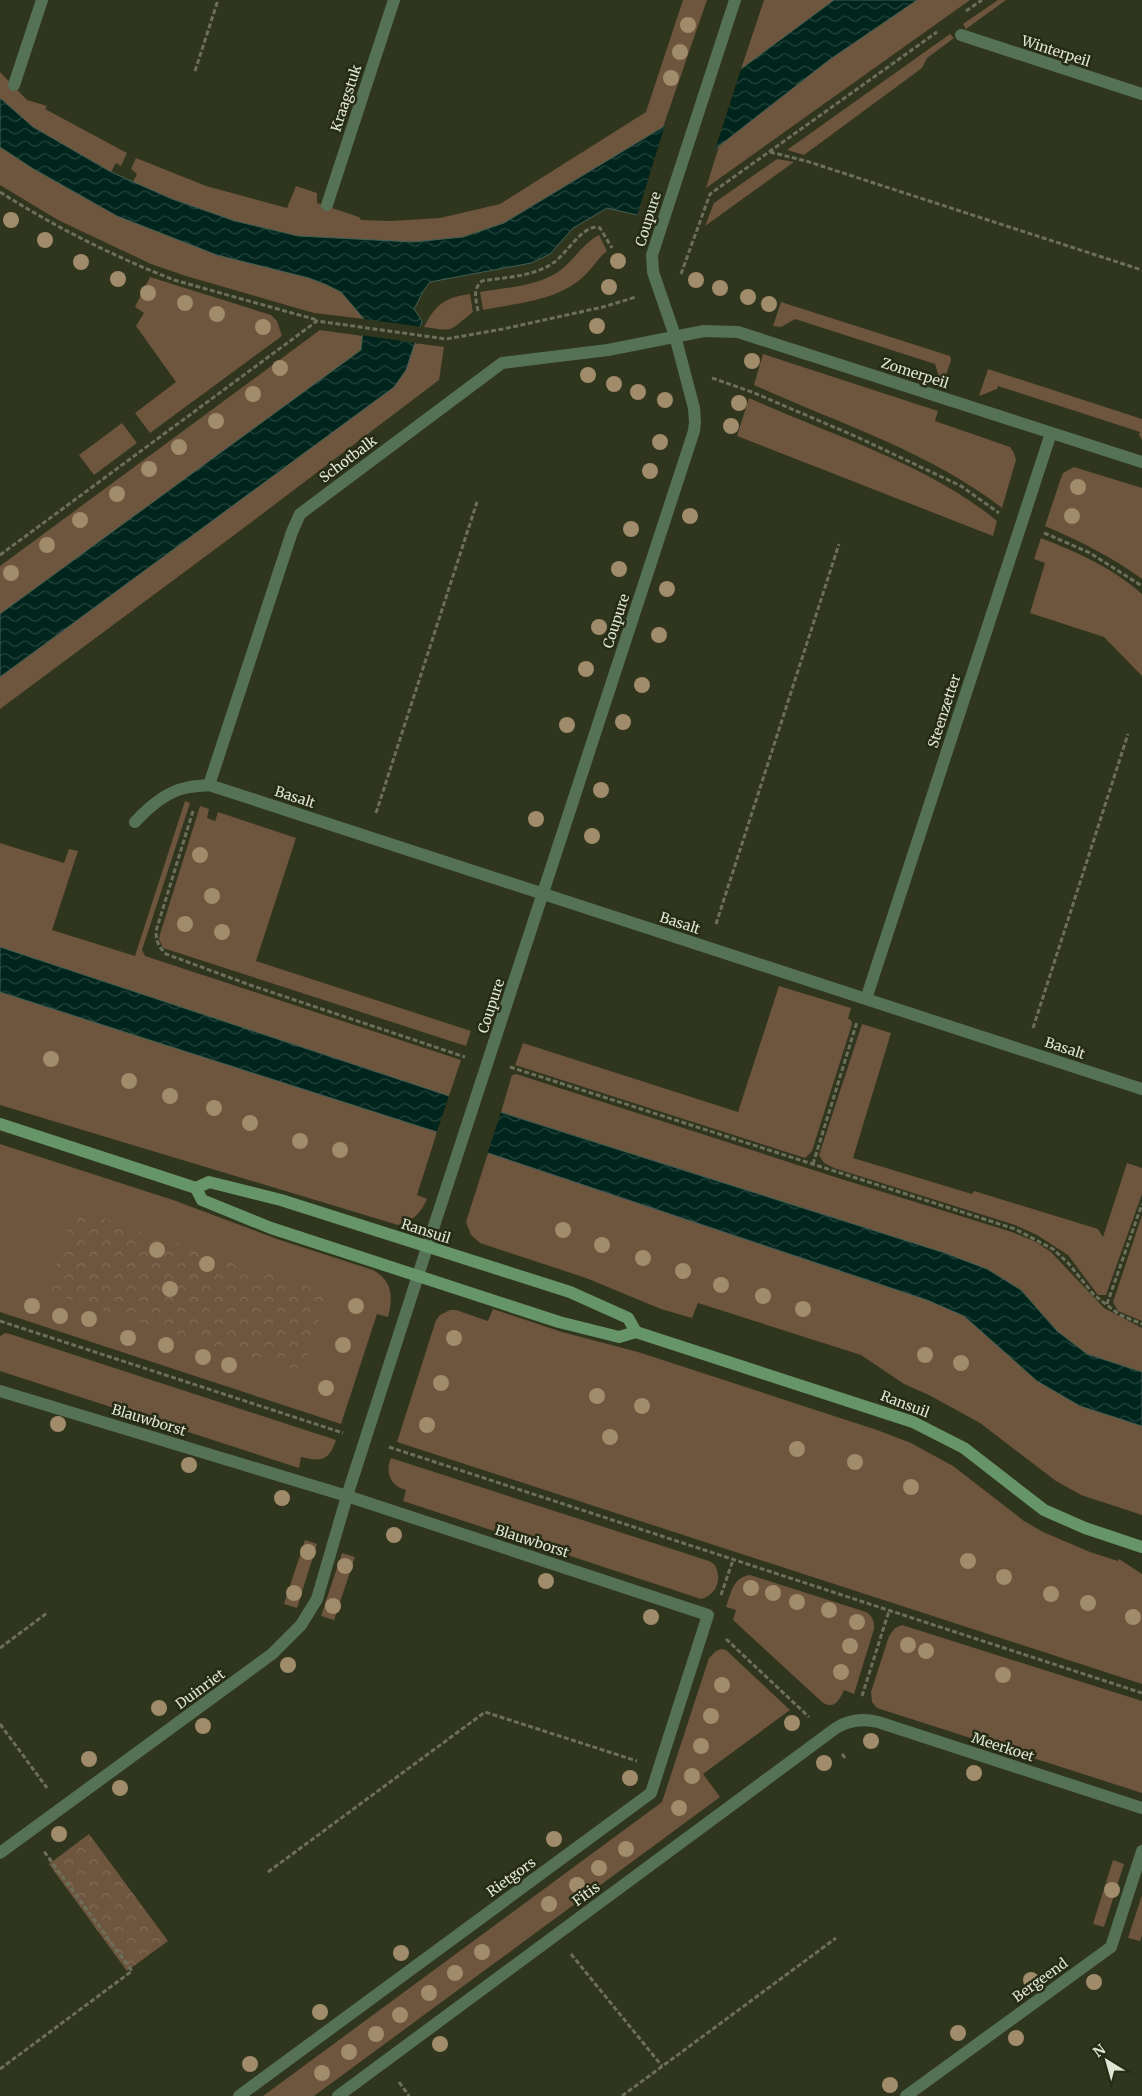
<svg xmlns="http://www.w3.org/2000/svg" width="1142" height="2096" font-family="Merriweather,serif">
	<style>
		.grass { fill: #6d553e }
		.park { fill: url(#park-crowns) }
		.water { fill: url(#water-waves); stroke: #445f54 }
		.pier { fill: #30351d }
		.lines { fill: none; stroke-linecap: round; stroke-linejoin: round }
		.path { stroke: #6c705b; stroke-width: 3; stroke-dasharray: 5 2.5; stroke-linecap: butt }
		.lane { stroke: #557257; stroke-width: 12 }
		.street { stroke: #557257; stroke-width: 12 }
		.secondary { stroke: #67956a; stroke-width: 12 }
		.tree { fill: #a08b6b }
		.labels { text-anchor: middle; stroke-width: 5; stroke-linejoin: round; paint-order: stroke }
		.street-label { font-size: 14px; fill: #e1e5d6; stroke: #262b14 }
	</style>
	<defs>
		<pattern id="park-crowns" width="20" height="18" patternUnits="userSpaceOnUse" patternTransform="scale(1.25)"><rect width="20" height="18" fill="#6d553e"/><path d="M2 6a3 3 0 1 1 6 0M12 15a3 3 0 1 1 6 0" fill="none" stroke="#826d59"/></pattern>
		<pattern id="water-waves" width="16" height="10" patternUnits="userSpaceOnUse" patternTransform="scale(1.25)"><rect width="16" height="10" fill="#00251c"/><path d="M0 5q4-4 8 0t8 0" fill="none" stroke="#25443c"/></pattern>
	</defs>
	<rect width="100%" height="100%" fill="#30351d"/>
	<path class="grass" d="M 683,0 L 707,0 L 663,127 L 504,223 L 463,237 L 413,242 L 298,236 L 235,221 L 172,199 L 133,182 L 137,174 L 131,169 L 136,158 L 206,186 L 287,208 L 296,186 L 317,193 L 317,203 L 359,217 L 361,220 L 390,221 L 440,218 L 500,204 L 646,112 Z
		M 764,0 L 834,0 L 741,69 Z
		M 917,0 L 970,0 L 706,188 L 719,146 L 829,60 Z
		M 998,0 L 1006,0 L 966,29 L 963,24 Z
		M 950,34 L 954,38 L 927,58 L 922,68 L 804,155 L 787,150 Z
		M 0,72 L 27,100 L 47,106 L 45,109 L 127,153 L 121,166 L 116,163 L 111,172 L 33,127 L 0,98 Z
		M 0,147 L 32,168 L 117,216 L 217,255 L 309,278 L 327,285 L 341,292 L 364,319 L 314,313 L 186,276 L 151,264 L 58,220 L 0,185 Z
		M 777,159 L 794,162 L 705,226 L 714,203 Z
		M 599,235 L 607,251 C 598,258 593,268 584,276 C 558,301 517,303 483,310 L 480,292 C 507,287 539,287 562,269 C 575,258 584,243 599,235 Z
		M 150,277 L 271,315 L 277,321 L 282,336 L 150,433 L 135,413 L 176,382 L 136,326 L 144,313 L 135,307 Z
		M 470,294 L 473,312 C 448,331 457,332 424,327 C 436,304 444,298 470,294 Z
		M 781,302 L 950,356 L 951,360 L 943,384 L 939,377 L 935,364 L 795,319 L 781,327 L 773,326 Z
		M 320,330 L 363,336 L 361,350 L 0,614 L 0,566 Z
		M 415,343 L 444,347 L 439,380 L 245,527 L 0,709 L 0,677 L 394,387 L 406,370 Z
		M 763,354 L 938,411 L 935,421 L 1010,447 L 1014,453 L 1016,460 L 1002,508 C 928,451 837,423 754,385 Z
		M 988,369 L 1142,419 L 1142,440 L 1139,435 L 1140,432 L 998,386 L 997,389 L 979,396 Z
		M 749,398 C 833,436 926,463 997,521 L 993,536 L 737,436 Z
		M 122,423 L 137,443 L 94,475 L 79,455 Z
		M 1074,467 L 1142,488 L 1142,579 C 1112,557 1080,541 1045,526 L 1061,478 L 1063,473 Z
		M 1041,538 C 1077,552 1113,568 1142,594 L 1142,676 L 1104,637 L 1030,613 L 1045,563 L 1034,559 Z
		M 185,801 L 190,803 L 142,950 L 145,956 L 461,1060 L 449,1096 L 0,947 L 0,843 L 64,863 L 69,849 L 78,851 L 52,930 L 135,956 Z
		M 200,806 L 209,809 L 207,818 L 215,821 L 218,812 L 296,838 L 256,961 L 471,1031 L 466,1046 L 163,948 L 159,939 L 160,934 Z
		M 779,986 L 851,1008 L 848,1019 L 851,1020 L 852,1024 L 812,1151 L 805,1158 L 515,1065 L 523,1043 L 738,1112 Z
		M 0,992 L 437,1132 L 417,1195 L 427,1199 C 420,1214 414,1220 398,1225 L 0,1105 Z
		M 862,1024 L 891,1033 L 853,1158 L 972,1194 L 974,1191 L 1098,1229 L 1103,1237 L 1127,1163 L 1142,1168 L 1142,1194 L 1106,1295 L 1098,1295 L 1068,1255 L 1037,1235 L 1015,1225 L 834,1168 L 824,1163 L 819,1155 Z
		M 516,1074 L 838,1178 L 1012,1232 L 1036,1242 L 1051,1252 L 1104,1308 L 1142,1328 L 1142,1372 L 1087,1354 L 1057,1331 L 1021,1290 L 987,1269 L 945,1253 L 501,1112 L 512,1075 Z
		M 0,1144 L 176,1201 L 277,1239 L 373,1270 C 393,1281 393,1297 388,1317 L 377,1314 L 341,1424 L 0,1312 Z
		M 488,1153 L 927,1300 L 964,1315 L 1037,1381 L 1080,1406 L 1142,1426 L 1142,1515 L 1081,1495 L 1056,1481 L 980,1423 L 929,1395 L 904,1384 L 861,1355 L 698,1303 L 692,1318 L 661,1309 L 586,1278 L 480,1243 L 471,1235 L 466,1222 Z
		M 1142,1215 L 1142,1321 L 1118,1311 L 1113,1302 Z
		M 450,1310 L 456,1310 L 488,1321 L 493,1309 L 562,1332 L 638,1352 L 877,1430 L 911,1443 L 953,1466 L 1024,1521 L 1043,1532 L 1090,1552 L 1118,1561 L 1119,1559 L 1142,1574 L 1142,1684 L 397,1442 L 436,1320 L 440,1315 Z
		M 5,1333 L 10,1334 L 336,1440 C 329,1461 321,1462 301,1457 L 299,1468 L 0,1371 L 0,1336 Z
		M 391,1458 L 709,1561 L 714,1564 C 723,1577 717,1595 701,1599 L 403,1501 L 406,1490 C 390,1486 385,1472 391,1458 Z
		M 305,1540 L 317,1544 L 297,1608 L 284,1604 Z
		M 342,1553 L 355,1557 L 334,1620 L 321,1616 Z
		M 750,1575 L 866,1612 C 872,1616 875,1621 874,1629 L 854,1694 L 844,1690 C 839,1701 834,1710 822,1702 L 733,1620 L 736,1610 L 726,1607 C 731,1593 733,1577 750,1575 Z
		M 902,1625 L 1142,1701 L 1142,1793 L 877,1708 L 872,1702 L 871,1692 L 889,1636 L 895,1628 Z
		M 721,1649 L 726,1650 L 790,1710 L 703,1774 L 720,1797 L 314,2096 L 263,2096 L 662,1802 L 709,1658 L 716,1651 Z
		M 1113,1860 L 1124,1864 L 1104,1927 L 1093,1924 Z
		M 1142,1895 L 1142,1935 L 1140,1941 L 1128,1938 Z"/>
	<path class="park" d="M 74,1209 L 328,1293 L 301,1375 L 47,1292 Z
		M 89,1834 L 168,1941 L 127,1971 L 49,1864 Z"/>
	<path class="water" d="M 834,0 L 917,0 L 829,60 L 719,146 L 637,215 L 607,208 L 573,228 L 550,254 L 531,263 L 430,282 L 424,290 L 414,309 L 422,321 L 406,370 L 394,387 L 0,677 L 0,614 L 361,350 L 364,319 L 341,292 L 327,285 L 309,278 L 217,255 L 117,216 L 32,168 L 0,147 L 0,98 L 33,127 L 111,172 L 172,199 L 235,221 L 298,236 L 413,242 L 463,237 L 504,223 L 663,127 Z
		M 0,947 L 449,1096 L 945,1253 L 987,1269 L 1021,1290 L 1057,1331 L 1087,1354 L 1142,1372 L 1142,1426 L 1080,1406 L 1037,1381 L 964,1316 L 927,1300 L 488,1153 L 437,1132 L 0,992 Z"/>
	<path class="pier" d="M 742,66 L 714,153 L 673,188 L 637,215 L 666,122 Z
		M 360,319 L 364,319 L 423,327 L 418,344 L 415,343 L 361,335 Z
		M 450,1093 L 502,1109 L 487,1155 L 436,1134 Z"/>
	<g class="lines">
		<path class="path" d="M 966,11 L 982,0
			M 195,71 L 218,0
			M 770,152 L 806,161 L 1142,270
			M 0,192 C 55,227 113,256 174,280 L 317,320
			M 681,274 L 710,194 L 937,32
			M 478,311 C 476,299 472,290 482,281 C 505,277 533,277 553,263 C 566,255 584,222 600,228 L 612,248
			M 712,378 L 752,392 L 857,437 L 961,486 L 999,513
			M 1044,533 L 1090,553 L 1142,586
			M 0,555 L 317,321 L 446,339 L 503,329 L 603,307 L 636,297
			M 193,811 L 156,931 C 156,942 159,947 166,954 L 250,985 L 465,1057
			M 376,813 L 477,502
			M 716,924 L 839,544
			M 1033,1028 L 1128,734
			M 510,1067 L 1015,1229 L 1053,1249 L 1069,1264 L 1094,1295 L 1120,1315 L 1142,1324
			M 813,1164 L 857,1022
			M 1107,1304 L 1142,1204
			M 0,1321 L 343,1433
			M 389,1447 L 1142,1693
			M 721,1595 L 733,1560
			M 726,1639 L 809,1717
			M 0,1648 L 47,1613
			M 862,1696 L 889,1611
			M 0,1724 L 47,1788
			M 842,1754 L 846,1759
			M 268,1872 L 485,1712 L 637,1761
			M 571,1954 L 662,2066
			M 0,2069 L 132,1971 L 43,1850
			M 399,2082 L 409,2096
			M 622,2096 L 836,1938"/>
		<path class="lane" d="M 135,822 C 148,808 166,792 185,788 C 193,786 202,786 209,785"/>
		<path class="street" d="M 961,35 L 1142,94
			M 14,85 L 42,0
			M 327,205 L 394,0
			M 1142,462 L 738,332 L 704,331 L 608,350 L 502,363 L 300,514 L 292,532 L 209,785 L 1142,1089
			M 866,999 L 1051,433
			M 0,1391 L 347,1496 L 708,1615 L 651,1793 L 239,2096
			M 0,1853 L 272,1654 L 301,1625 L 317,1599 L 347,1496 L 433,1229 L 694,431 L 695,422 L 694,408 L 675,336 L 653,272 L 652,255 L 735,0
			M 338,2096 L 836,1728 C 849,1720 862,1718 878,1722 L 1142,1808
			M 906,2096 L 1111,1947 L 1142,1851"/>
		<path class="secondary" d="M 0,1124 L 196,1188 L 209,1182 L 281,1200 L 570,1292 L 628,1318 L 636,1332
			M 196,1188 L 202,1200 L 271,1228 L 559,1322 L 619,1337 L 636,1332 L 913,1422 L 964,1448 L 1044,1510 L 1085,1528 L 1142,1547"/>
	</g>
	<g class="tree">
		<circle cx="688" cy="25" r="8"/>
		<circle cx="680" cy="52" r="8"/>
		<circle cx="671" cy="78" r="8"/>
		<circle cx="11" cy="220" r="8"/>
		<circle cx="45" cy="240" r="8"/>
		<circle cx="618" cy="261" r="8"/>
		<circle cx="81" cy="262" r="8"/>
		<circle cx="118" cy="279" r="8"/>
		<circle cx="696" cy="280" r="8"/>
		<circle cx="609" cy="287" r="8"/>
		<circle cx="720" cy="288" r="8"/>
		<circle cx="148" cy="293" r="8"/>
		<circle cx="748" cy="297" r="8"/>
		<circle cx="185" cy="303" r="8"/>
		<circle cx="769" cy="304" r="8"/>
		<circle cx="217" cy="314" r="8"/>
		<circle cx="597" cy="326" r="8"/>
		<circle cx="263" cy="327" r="8"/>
		<circle cx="752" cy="361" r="8"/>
		<circle cx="280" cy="368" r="8"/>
		<circle cx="588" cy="375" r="8"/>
		<circle cx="614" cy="384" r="8"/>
		<circle cx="638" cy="392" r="8"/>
		<circle cx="253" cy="394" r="8"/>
		<circle cx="665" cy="400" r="8"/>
		<circle cx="739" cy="403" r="8"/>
		<circle cx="216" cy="421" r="8"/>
		<circle cx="731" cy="426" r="8"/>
		<circle cx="660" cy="442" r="8"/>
		<circle cx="179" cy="447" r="8"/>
		<circle cx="149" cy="469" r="8"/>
		<circle cx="650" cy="471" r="8"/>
		<circle cx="1078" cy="487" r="8"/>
		<circle cx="117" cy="494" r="8"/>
		<circle cx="690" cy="516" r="8"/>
		<circle cx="1072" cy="516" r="8"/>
		<circle cx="80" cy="520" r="8"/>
		<circle cx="631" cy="529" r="8"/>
		<circle cx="47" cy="545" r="8"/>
		<circle cx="619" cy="569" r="8"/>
		<circle cx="11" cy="573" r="8"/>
		<circle cx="667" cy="589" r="8"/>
		<circle cx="599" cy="627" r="8"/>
		<circle cx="659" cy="635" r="8"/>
		<circle cx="586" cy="669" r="8"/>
		<circle cx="642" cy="685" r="8"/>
		<circle cx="623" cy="722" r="8"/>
		<circle cx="567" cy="725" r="8"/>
		<circle cx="601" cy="790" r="8"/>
		<circle cx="536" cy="819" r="8"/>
		<circle cx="592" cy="836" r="8"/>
		<circle cx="200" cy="855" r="8"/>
		<circle cx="212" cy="896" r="8"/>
		<circle cx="185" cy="924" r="8"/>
		<circle cx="222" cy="932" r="8"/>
		<circle cx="51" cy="1059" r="8"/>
		<circle cx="129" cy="1081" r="8"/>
		<circle cx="170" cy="1096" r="8"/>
		<circle cx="214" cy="1108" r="8"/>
		<circle cx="250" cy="1123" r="8"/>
		<circle cx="300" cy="1141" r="8"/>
		<circle cx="340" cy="1150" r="8"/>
		<circle cx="563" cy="1230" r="8"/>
		<circle cx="602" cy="1245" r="8"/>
		<circle cx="157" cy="1250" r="8"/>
		<circle cx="643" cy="1258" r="8"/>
		<circle cx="207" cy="1264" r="8"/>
		<circle cx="683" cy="1271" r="8"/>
		<circle cx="721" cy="1285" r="8"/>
		<circle cx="170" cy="1289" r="8"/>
		<circle cx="763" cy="1296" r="8"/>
		<circle cx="32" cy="1306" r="8"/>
		<circle cx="356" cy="1306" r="8"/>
		<circle cx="803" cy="1309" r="8"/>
		<circle cx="60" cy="1316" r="8"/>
		<circle cx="89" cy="1319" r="8"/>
		<circle cx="128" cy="1338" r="8"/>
		<circle cx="454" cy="1338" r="8"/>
		<circle cx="166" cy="1345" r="8"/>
		<circle cx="343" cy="1345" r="8"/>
		<circle cx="925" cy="1355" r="8"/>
		<circle cx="203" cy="1357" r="8"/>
		<circle cx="961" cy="1363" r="8"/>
		<circle cx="229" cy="1365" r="8"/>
		<circle cx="441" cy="1383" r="8"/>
		<circle cx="326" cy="1388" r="8"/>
		<circle cx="597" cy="1396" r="8"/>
		<circle cx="642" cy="1406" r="8"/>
		<circle cx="58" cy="1424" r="8"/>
		<circle cx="427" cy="1425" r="8"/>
		<circle cx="610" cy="1437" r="8"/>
		<circle cx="797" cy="1449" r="8"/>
		<circle cx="855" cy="1462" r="8"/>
		<circle cx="189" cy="1465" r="8"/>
		<circle cx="911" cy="1487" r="8"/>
		<circle cx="282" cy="1498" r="8"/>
		<circle cx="394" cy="1535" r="8"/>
		<circle cx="308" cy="1552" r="8"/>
		<circle cx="968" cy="1561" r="8"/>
		<circle cx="345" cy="1566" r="8"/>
		<circle cx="1004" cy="1577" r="8"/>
		<circle cx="546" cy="1581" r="8"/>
		<circle cx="751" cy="1588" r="8"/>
		<circle cx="294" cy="1593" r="8"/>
		<circle cx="773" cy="1593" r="8"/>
		<circle cx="1051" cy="1594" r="8"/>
		<circle cx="797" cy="1602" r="8"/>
		<circle cx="1088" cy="1603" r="8"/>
		<circle cx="333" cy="1606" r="8"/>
		<circle cx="829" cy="1610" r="8"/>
		<circle cx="651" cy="1617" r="8"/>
		<circle cx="1133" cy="1617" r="8"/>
		<circle cx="857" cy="1622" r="8"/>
		<circle cx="908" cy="1645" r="8"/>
		<circle cx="850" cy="1646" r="8"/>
		<circle cx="926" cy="1651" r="8"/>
		<circle cx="288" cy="1665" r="8"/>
		<circle cx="841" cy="1672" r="8"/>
		<circle cx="1003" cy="1675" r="8"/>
		<circle cx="722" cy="1685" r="8"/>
		<circle cx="159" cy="1708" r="8"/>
		<circle cx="711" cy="1716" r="8"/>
		<circle cx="792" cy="1723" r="8"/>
		<circle cx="203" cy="1726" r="8"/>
		<circle cx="871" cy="1741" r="8"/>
		<circle cx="701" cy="1746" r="8"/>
		<circle cx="89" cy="1759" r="8"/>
		<circle cx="824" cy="1763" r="8"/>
		<circle cx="974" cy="1773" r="8"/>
		<circle cx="692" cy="1776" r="8"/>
		<circle cx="630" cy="1778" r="8"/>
		<circle cx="120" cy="1788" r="8"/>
		<circle cx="679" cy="1808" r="8"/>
		<circle cx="59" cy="1834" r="8"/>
		<circle cx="554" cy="1839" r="8"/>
		<circle cx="626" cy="1849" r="8"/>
		<circle cx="599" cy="1868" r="8"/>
		<circle cx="577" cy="1885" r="8"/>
		<circle cx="1112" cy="1890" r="8"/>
		<circle cx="549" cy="1904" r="8"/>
		<circle cx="482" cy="1952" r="8"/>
		<circle cx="401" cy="1953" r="8"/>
		<circle cx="455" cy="1973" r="8"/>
		<circle cx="1031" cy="1980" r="8"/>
		<circle cx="1094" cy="1982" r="8"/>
		<circle cx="429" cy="1993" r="8"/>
		<circle cx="320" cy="2012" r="8"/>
		<circle cx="400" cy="2015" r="8"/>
		<circle cx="958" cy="2033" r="8"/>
		<circle cx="376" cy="2034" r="8"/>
		<circle cx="1016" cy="2038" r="8"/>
		<circle cx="440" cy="2044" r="8"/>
		<circle cx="349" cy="2052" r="8"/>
		<circle cx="250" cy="2064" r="8"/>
		<circle cx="322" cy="2073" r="8"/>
		<circle cx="890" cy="2085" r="8"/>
	</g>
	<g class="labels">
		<g class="street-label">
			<text transform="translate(1056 51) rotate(18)" y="5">Winterpeil</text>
			<text transform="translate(346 98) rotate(-72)" y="5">Kraagstuk</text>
			<text transform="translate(648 219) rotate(-73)" y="5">Coupure</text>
			<text transform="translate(915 373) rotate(18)" y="5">Zomerpeil</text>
			<text transform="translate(348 459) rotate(-37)" y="5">Schotbalk</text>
			<text transform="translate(616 621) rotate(-72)" y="5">Coupure</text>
			<text transform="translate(944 711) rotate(-72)" y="5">Steenzetter</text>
			<text transform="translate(295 797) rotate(18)" y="5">Basalt</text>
			<text transform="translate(680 923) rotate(18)" y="5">Basalt</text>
			<text transform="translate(491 1006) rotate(-72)" y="5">Coupure</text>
			<text transform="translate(1065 1048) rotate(18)" y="5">Basalt</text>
			<text transform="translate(426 1231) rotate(18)" y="5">Ransuil</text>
			<text transform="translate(905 1404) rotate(21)" y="5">Ransuil</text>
			<text transform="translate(149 1420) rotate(17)" y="5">Blauwborst</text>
			<text transform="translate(532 1541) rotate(18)" y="5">Blauwborst</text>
			<text transform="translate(200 1689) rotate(-36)" y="5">Duinriet</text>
			<text transform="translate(1003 1747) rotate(18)" y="5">Meerkoet</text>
			<text transform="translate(511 1877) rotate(-36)" y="5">Rietgors</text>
			<text transform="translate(586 1894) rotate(-36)" y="5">Fitis</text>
			<text transform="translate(1040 1980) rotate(-36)" y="5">Bergeend</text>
		</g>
	</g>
	<g transform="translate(1107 2061) rotate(323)" stroke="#262b14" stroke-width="4" paint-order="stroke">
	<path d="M0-4L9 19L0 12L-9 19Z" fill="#e1e5d6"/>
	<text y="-8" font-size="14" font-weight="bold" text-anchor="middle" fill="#e1e5d6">N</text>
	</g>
</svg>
